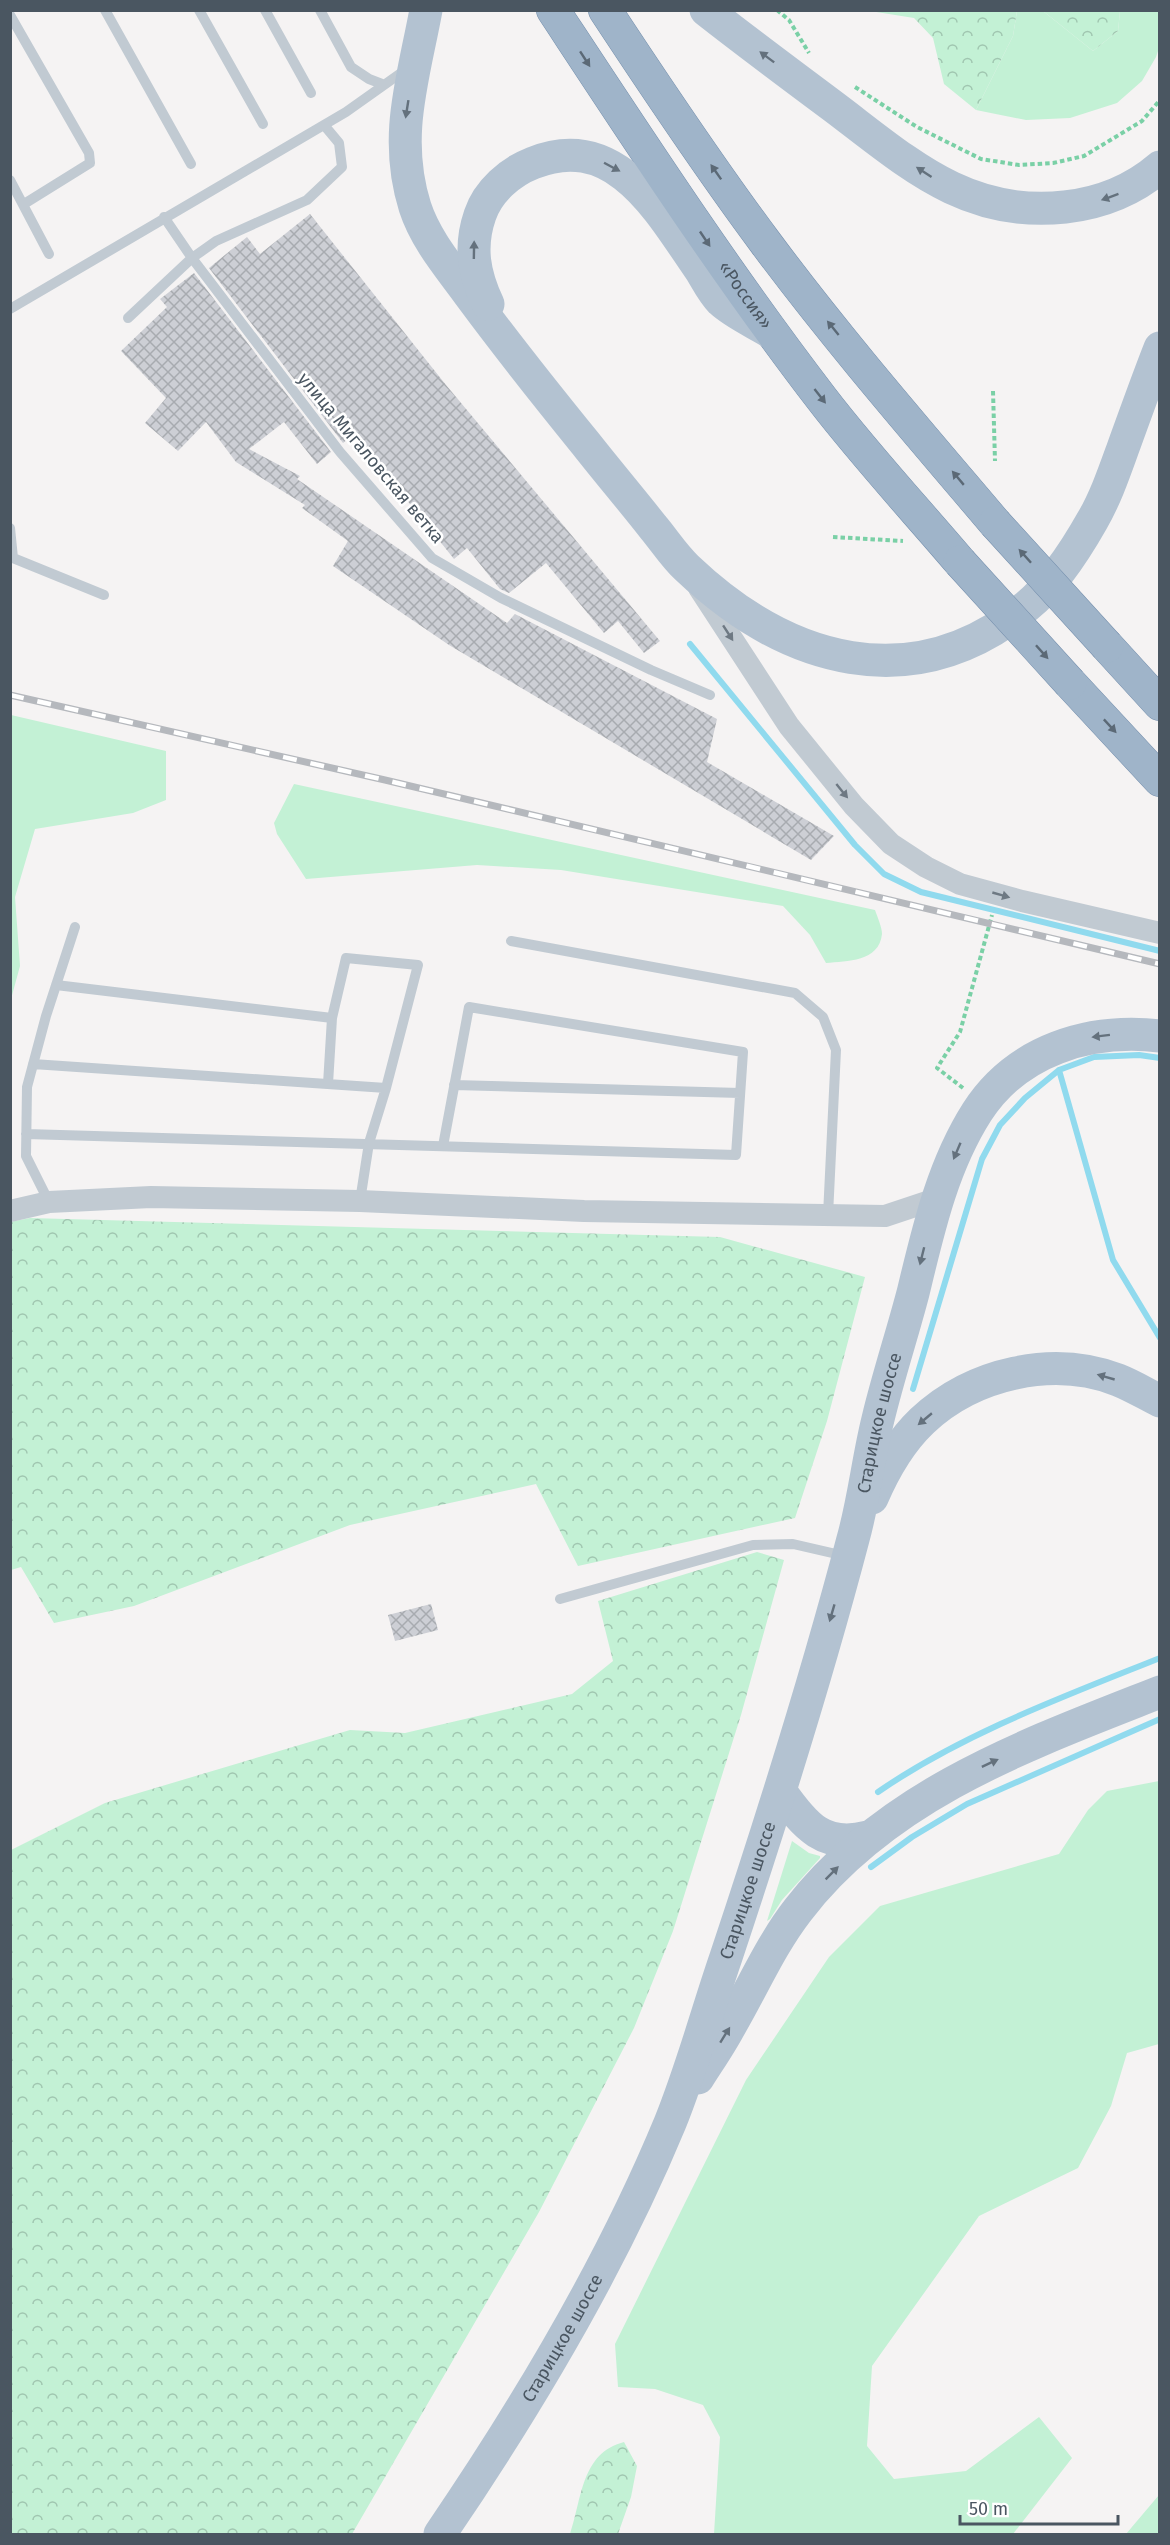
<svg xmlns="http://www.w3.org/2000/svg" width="1170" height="2545" font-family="'Fira Sans',sans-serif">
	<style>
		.grass { fill: #c3f1d5 }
		.forest { fill: url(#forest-crowns) }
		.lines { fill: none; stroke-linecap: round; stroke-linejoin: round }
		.stream { stroke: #90daee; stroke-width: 6 }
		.building { fill: url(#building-cross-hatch) }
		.trunk-casing { stroke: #7690ad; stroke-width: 34 }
		.path { stroke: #7ad0a6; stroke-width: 4; stroke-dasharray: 4.5 3; stroke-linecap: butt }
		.service { stroke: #c1cad2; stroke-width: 10 }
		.minor { stroke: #c1cad2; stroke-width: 22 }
		.primary { stroke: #b3c2d1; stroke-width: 33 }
		.trunk { stroke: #9fb4c9; stroke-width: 33 }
		.rail-casing { stroke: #b5b8bd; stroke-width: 7 }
		.rail { stroke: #fff; stroke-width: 4.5; stroke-dasharray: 14; stroke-linecap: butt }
		.trunk-bridge-casing { stroke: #7690ad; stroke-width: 34; stroke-linecap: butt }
		.trunk-bridge { stroke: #9fb4c9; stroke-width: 33 }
		.oneway { fill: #64717d }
		.oneway2 { fill: #5b6976 }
		.oneway3 { fill: #6e7983 }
		.labels { text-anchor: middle; stroke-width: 5; stroke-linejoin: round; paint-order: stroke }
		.street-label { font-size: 18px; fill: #4a5661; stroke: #fff }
	</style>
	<defs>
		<pattern id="forest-crowns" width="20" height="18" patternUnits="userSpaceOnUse" patternTransform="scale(1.5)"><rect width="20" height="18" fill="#c3f1d5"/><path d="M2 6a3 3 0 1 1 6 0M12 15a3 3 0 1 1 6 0" fill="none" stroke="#a0c6b0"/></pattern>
		<pattern id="building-cross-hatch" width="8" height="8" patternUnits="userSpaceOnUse" patternTransform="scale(1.5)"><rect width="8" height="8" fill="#cdcfd5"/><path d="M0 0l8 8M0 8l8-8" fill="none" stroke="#a8abb0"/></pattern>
	</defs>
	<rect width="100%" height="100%" fill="#f5f3f3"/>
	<path class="grass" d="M 1017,11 L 1043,11 L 1093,51 L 1118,31 L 1120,11 L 1159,11 L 1159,48 L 1156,57 L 1142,81 L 1117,103 L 1070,118 L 1026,120 L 976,110 L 1013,36 Z
		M 11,715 L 166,751 L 166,800 L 133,813 L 35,829 L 15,897 L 20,966 L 11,999 Z
		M 294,784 L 875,910 C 877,916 882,927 882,934 C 879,962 847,961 826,963 L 810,935 L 783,906 L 561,870 L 477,865 L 306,879 L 277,834 L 274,823 Z
		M 1159,1781 L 1159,2044 L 1127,2053 L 1111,2106 L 1078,2168 L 979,2216 L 872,2366 L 867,2446 L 894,2479 L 966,2471 L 1039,2417 L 1072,2458 L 1013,2534 L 714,2534 L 720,2437 L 703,2405 L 655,2389 L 618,2387 L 615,2344 L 746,2080 L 829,1957 L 880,1906 L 1059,1854 L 1088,1810 L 1107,1791 Z
		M 792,1841 L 809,1853 L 820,1856 L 820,1858 L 782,1900 L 770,1919 L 767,1921 Z
		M 1159,2495 L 1159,2534 L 1126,2534 Z"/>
	<path class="forest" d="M 870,11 L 1017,10 L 1017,11 L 1013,36 L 976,110 L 944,84 L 933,38 L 914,18 Z
		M 1043,11 L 1120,11 L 1118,31 L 1093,51 Z
		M 30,1218 L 720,1237 L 865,1277 L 827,1421 L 795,1518 L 578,1566 L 536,1484 L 350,1525 L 134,1606 L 54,1623 L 21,1567 L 11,1570 L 10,1222 Z
		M 757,1552 L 784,1560 L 741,1715 L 673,1931 L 634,2028 L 539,2212 L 352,2534 L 11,2534 L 11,1850 L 105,1803 L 350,1730 L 405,1733 L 572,1694 L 613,1661 L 598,1601 Z
		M 624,2442 L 637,2466 L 631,2497 L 618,2534 L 570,2534 C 582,2499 581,2453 624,2442 Z"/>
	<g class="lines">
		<path class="stream" d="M 690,644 L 855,845 L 884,874 L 921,892 L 1160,951
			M 1059,1070 L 1113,1260 L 1160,1338
			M 913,1389 L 982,1159 L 1000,1125 L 1025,1098 L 1059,1070 L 1094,1057 L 1139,1055 L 1160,1058
			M 878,1792 C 962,1734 1065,1696 1160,1658
			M 871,1867 L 912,1837 L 967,1804 L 1160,1719"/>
	</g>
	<path class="building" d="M 310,214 L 446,385 L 660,641 L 644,653 L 618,621 L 604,633 L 546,563 L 509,593 L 500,589 L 467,548 L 454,559 L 354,434 L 343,443 L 209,268 L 247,237 L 260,254 Z
		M 194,273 L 331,452 L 317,464 L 284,422 L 249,449 L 300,476 L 297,479 L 507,623 L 515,614 L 717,719 L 707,762 L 834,836 L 811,860 L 449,645 L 333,566 L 348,541 L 302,508 L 305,505 L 236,462 L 206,422 L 178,451 L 145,423 L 166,398 L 121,351 L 167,307 L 160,299 Z
		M 431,1604 L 438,1630 L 395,1641 L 388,1615 Z"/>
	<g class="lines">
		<defs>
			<g id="trunk">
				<path id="s2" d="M 553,10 C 640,142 726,274 822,399 C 865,455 914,508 960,562"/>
				<path d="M 605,10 C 657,89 709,167 765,242 C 837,339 917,431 995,523"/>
				<path d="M 1107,646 L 1160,704"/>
				<path d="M 1070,683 L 1160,780"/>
			</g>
		</defs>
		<use href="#trunk" class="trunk-casing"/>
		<path class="path" d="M 777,10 L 789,20 L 809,53
			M 855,87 L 917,127 L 981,159 L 1019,165 L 1053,163 L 1084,156 L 1142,121 L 1160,100
			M 993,391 L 995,461
			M 833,537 L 903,541
			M 963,1088 L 937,1068 L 960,1032 L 992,915"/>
		<path class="service" d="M 105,10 L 191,164
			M 199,10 L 263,124
			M 265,10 L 311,93
			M 320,10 L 351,67 L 369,79 L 382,84
			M 10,15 L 89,153 L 90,163 L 24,204
			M 10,180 L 49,254
			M 164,217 L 192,258 L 340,452 L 432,558 L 501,598 L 651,670 L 710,695
			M 10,309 L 346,112 L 408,68
			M 128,318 L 192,258 L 216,241 L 307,200 L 342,167 L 339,143 L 324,125
			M 10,528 L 13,558 L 104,595
			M 511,941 L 795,993 L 823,1017 L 836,1050 L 828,1215
			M 56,985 L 332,1018
			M 33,1064 L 386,1088
			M 328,1084 L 332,1018 L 346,958 L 418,965 L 386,1088 L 369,1143 L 360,1201
			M 454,1085 L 740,1093
			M 26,1134 L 736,1155 L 743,1052 L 469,1007 L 443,1146
			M 49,1202 L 26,1156 L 27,1087 L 46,1016 L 75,927
			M 560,1599 L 753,1545 L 793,1544 L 845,1556"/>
		<path class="minor" d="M 699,588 L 789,726 L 854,806 L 891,844 L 926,867 L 960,884 L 1022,901 L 1160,933
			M 10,1211 L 49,1202 L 151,1197 L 360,1201 L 584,1211 L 885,1216 L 936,1199"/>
		<g class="primary">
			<path d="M 426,10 C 413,80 393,137 415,207 C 426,241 451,269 471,297 C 508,347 547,396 586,444 C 608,472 631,499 653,527 C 664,540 674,556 687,568 C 786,662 912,700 1027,606 C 1054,584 1075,551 1092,521 C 1105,499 1114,473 1123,448 C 1135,415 1147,381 1160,348"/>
			<path d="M 706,10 C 748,43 791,75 834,107 C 907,162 966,218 1065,207 C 1101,203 1132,191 1160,167"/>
			<path d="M 488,304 C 474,274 469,247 480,215 C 488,191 510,172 533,163 C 617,129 661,214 701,271 C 707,281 713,293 721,301 C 735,314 756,323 772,333"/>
			<path d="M 872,1498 C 884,1470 900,1442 922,1421 C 973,1373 1053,1355 1118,1380 C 1133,1386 1146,1394 1160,1401"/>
			<path d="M 781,1792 C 805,1826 824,1849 868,1837"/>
			<path d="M 698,2078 C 708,2062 720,2045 729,2028 C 752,1989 770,1946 798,1910 C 887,1794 1028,1744 1160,1692"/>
			<path id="s1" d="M 440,2534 C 528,2405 610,2268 670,2123 C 692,2069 707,2012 726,1957 C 772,1819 816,1680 853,1539 C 864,1500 868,1459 878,1419 C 888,1377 902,1335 913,1293 C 928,1231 942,1167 977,1112 C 1017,1050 1089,1028 1160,1036"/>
		</g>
		<use href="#trunk" class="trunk"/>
		<defs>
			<path id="rail" d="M 10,695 L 385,780 L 1160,964"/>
		</defs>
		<use href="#rail" class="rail-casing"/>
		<use href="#rail" class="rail"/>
		<defs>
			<path id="trunk-bridge" d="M 995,523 L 1107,646
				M 960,562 L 1070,683"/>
		</defs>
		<use href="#trunk-bridge" class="trunk-bridge-casing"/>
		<use href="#trunk-bridge" class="trunk-bridge"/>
	</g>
	<defs><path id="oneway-solid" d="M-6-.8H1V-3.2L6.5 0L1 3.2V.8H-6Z" transform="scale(1.5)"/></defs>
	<g class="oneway">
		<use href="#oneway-solid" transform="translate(767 57) rotate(-143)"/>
		<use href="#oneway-solid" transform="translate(407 109) rotate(99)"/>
		<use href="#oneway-solid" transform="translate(612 167) rotate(28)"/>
		<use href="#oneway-solid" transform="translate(924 172) rotate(-147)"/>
		<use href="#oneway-solid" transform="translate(1110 197) rotate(160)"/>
		<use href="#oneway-solid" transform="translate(474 250) rotate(-89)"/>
		<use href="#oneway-solid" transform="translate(1101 1036) rotate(173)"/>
		<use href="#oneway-solid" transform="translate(957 1151) rotate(113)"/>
		<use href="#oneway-solid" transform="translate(922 1256) rotate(104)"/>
		<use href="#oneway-solid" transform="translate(1106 1377) rotate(-164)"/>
		<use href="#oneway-solid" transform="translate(925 1419) rotate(140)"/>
		<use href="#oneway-solid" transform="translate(832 1613) rotate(106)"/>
		<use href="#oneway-solid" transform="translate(990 1763) rotate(-25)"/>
		<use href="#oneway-solid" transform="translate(832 1873) rotate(-45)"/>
		<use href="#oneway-solid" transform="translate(725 2035) rotate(-58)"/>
	</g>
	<g class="oneway2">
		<use href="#oneway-solid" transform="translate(585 59) rotate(57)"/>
		<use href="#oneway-solid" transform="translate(716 172) rotate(-125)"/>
		<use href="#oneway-solid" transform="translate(705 239) rotate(56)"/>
		<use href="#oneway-solid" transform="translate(833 328) rotate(-129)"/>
		<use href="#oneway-solid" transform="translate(820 396) rotate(52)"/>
		<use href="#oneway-solid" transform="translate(958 478) rotate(-130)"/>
		<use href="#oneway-solid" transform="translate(1025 556) rotate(-132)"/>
		<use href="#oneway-solid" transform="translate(1042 652) rotate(48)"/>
		<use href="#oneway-solid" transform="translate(1110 726) rotate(47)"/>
	</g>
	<g class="oneway3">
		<use href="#oneway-solid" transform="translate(728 633) rotate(57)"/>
		<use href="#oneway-solid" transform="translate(842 791) rotate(51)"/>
		<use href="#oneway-solid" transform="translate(1001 895) rotate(16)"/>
	</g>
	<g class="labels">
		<g class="street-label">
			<text dy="6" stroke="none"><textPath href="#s2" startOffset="344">«Россия»</textPath></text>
			<text transform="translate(371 458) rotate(50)" y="6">улица Мигаловская ветка</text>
			<text dy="6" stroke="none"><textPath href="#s1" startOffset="1203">Старицкое шоссе</textPath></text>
			<text dy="6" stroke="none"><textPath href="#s1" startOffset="717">Старицкое шоссе</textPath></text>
			<text dy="6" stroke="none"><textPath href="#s1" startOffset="231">Старицкое шоссе</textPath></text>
		</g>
	</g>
	<rect width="1170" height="2545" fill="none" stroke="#4a5661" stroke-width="24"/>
	<path d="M960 2515v9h158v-9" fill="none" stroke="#4a5661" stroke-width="3"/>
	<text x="969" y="2515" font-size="18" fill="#4a5661" stroke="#ffffff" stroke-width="4.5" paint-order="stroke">50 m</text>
</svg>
